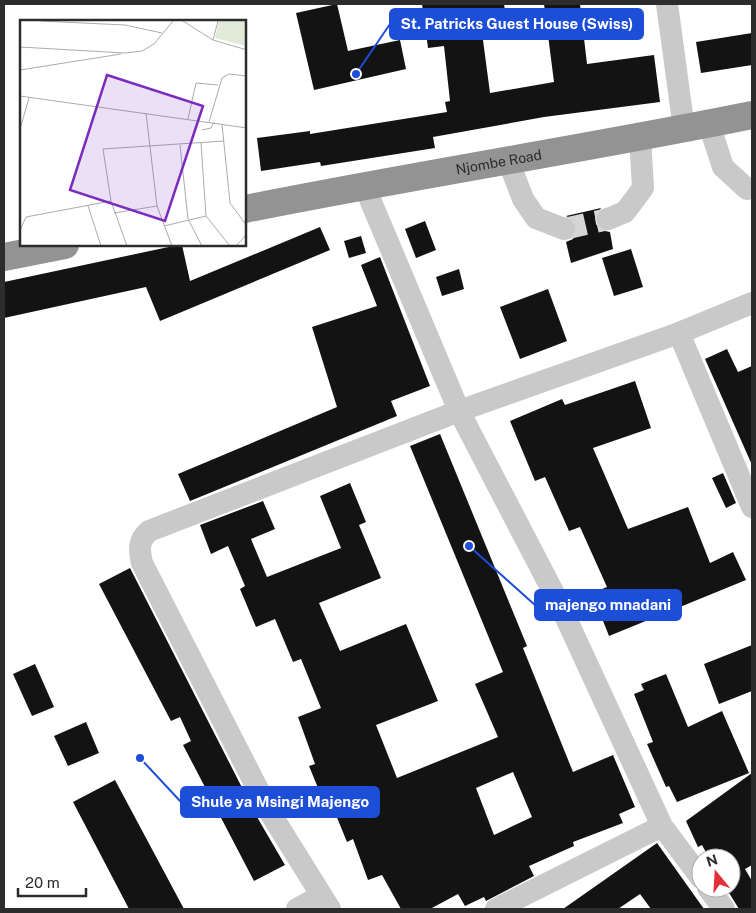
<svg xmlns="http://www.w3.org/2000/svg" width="756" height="913" font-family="'Public Sans',sans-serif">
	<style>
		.building { fill: #131313; fill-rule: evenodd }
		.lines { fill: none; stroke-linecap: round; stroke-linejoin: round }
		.minor-tunnel { stroke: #d5d5d5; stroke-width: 22; stroke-dasharray: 22 11; stroke-linecap: butt }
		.minor { stroke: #c9c9c9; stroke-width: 22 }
		.highway { stroke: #939393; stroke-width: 28 }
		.labels { text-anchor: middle; stroke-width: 5; stroke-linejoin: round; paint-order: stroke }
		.street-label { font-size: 14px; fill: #2c2c2c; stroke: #fff }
		.inset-road { fill: none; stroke: #ababab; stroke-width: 1 }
		.view { fill: #7b2cbf; fill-opacity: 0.15; stroke: #7b2cbf; stroke-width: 2.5 }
		.inset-edge { fill: none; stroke: #2c2c2c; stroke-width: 2.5 }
		.leader { fill: none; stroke: #1d4ed8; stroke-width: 2 }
		.callout-dot { fill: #1d4ed8; stroke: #fff; stroke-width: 2 }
		.callout { fill: #1d4ed8; stroke: #1d4ed8; stroke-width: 2 }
		.callout-label { font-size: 15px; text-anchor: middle; font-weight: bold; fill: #fff }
	</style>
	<rect width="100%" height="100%" fill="#fff"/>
	<path class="building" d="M 337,4 L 348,51 L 400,40 L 406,69 L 314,90 L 296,13 Z
		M 422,4 L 504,4 L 509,37 L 483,40 L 490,93 L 554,82 L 544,4 L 580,4 L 587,64 L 654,55 L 660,102 L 544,117 L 433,137 L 435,148 L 321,166 L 320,162 L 261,171 L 257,138 L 310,131 L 310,134 L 447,112 L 445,102 L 450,101 L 444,46 L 428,48 Z
		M 752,33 L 752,65 L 701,73 L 696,42 Z
		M 601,208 L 595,217 L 596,224 L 600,230 L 610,232 L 613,249 L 571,263 L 566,242 L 573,239 L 577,228 L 574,220 L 566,216 Z
		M 425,221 L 436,250 L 416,258 L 405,229 Z
		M 320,227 L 330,250 L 160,321 L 146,287 L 4,318 L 4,282 L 178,245 L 182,245 L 190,281 Z
		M 361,236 L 366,253 L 349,258 L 344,241 Z
		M 631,249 L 643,287 L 614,296 L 602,258 Z
		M 380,257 L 430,386 L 391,401 L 397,416 L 190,501 L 178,474 L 337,407 L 312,327 L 377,306 L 361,265 Z
		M 459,269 L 464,289 L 442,296 L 436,277 Z
		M 548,289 L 567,341 L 520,359 L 500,307 Z
		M 727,349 L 738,372 L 752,366 L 752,465 L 705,359 Z
		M 635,381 L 651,428 L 593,448 L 628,529 L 688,507 L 710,563 L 733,552 L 746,580 L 609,636 L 592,593 L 607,587 L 580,527 L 569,531 L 545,477 L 535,481 L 510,421 L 562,399 L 565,405 Z
		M 440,434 L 527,646 L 523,648 L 573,772 L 613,755 L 635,807 L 619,814 L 623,823 L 573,842 L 574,846 L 529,866 L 534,876 L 486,901 L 484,897 L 465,906 L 458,894 L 430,909 L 401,909 L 382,875 L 368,880 L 353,839 L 347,842 L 329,798 L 323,800 L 309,766 L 315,764 L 298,717 L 321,708 L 301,659 L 293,662 L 275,619 L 256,627 L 240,589 L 245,586 L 228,546 L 211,554 L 200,525 L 263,501 L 275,529 L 251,539 L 267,577 L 341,548 L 320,496 L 350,483 L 366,522 L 359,525 L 381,578 L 319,603 L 340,651 L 406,624 L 438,701 L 376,725 L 397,778 L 498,737 L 475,684 L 503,672 L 410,446 ZM 513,772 L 532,817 L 494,835 L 476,788 Z
		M 723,473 L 736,503 L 726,508 L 712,478 Z
		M 130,568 L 257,817 L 285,865 L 254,881 L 183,745 L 191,741 L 180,717 L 171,721 L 99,584 Z
		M 752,645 L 752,691 L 719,704 L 704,664 Z
		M 35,664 L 54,707 L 32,716 L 13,674 Z
		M 666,674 L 688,727 L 722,711 L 749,773 L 677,802 L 669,786 L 666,787 L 647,744 L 653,742 L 634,694 L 644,690 L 641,684 Z
		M 86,722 L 99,753 L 68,766 L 54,736 Z
		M 752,773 L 752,865 L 745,869 L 752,881 L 752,909 L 739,909 L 726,888 L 731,888 L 731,858 L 709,858 L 702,845 L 698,847 L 686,821 Z
		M 115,780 L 184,909 L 129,909 L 73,802 Z
		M 657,843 L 704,909 L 651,909 L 640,894 L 618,909 L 563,909 Z"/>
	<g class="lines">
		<path class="minor-tunnel" d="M 564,229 L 608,219"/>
		<path class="minor" d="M 667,4 L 684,129
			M 709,124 L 723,167 L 747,189
			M 508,160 L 523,199 L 536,218 L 564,229
			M 364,185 L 459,411 L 560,605 L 662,826 L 701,878
			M 608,219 L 625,212 L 643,188 L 640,137
			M 679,333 L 752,507
			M 708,888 L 724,909
			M 297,909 L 321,896
			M 330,909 L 269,811 L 142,563 C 139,549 138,541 149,531 L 459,411 L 679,333 L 752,303
			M 496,909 L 662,826"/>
		<g class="highway">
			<path id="s1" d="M 245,209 C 414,175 584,149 752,115"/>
			<path d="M 4,257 L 65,245"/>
		</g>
	</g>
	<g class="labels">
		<g class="street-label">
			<text dy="5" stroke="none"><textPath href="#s1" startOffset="258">Njombe Road</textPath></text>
		</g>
	</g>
	<g transform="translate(20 20)">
		<rect width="226" height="226" fill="#fff"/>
		<path d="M 199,1 L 226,1 L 226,26 L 195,18 Z" fill="#e2eada"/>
		<path class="inset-road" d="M 21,1 L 105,5 L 142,13M 163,1 L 193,20 L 227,30M 193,20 L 198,1M 0,27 L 105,33 L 122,31 L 134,24 L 153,1M 0,50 L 101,34M 0,76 L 227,108M 126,93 L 137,186 L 152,226M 168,99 L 176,63 L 198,65M 189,102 L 202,58 L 209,54 L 227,56M 202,104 L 210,183 L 227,206M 0,109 L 9,78M 182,110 L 191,108 L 194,102M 181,123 L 186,196 L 210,226M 160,125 L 168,199 L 182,226M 68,186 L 81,226M 94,193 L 137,186M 144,206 L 186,196M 0,210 L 6,197 L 91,181M 107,226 L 91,181 L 83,129 L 204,121M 216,226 L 227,214"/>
		<path class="view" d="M 87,55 L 183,86 L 145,201 L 50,170 Z"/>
		<rect width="226" height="226" class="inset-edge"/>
	</g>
	<path class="leader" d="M356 74L390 24M469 546L535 605M140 758L181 802"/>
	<g class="callout-dot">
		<circle cx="356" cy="74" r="5"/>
		<circle cx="469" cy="546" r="5"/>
		<circle cx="140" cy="758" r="5"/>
	</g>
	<g class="callout">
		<rect x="390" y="9" width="253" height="30" rx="5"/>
		<rect x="535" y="590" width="146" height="30" rx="5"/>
		<rect x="181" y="787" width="198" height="30" rx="5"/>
	</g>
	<g class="callout-label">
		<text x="517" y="29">St. Patricks Guest House (Swiss)</text>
		<text x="608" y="610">majengo mnadani</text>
		<text x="280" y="807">Shule ya Msingi Majengo</text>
	</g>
	<rect width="756" height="913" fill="none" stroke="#2c2c2c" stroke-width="10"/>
	<g transform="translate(716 873) rotate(342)"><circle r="24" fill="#ffffff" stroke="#ababab"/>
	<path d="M0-4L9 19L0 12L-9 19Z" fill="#e22f38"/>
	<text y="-8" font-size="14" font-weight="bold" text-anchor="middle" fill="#2c2c2c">N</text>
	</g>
	<path d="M18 888v8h68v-8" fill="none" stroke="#2c2c2c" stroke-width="2.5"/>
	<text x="25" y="888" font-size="15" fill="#2c2c2c" stroke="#ffffff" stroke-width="4" paint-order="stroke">20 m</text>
</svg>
